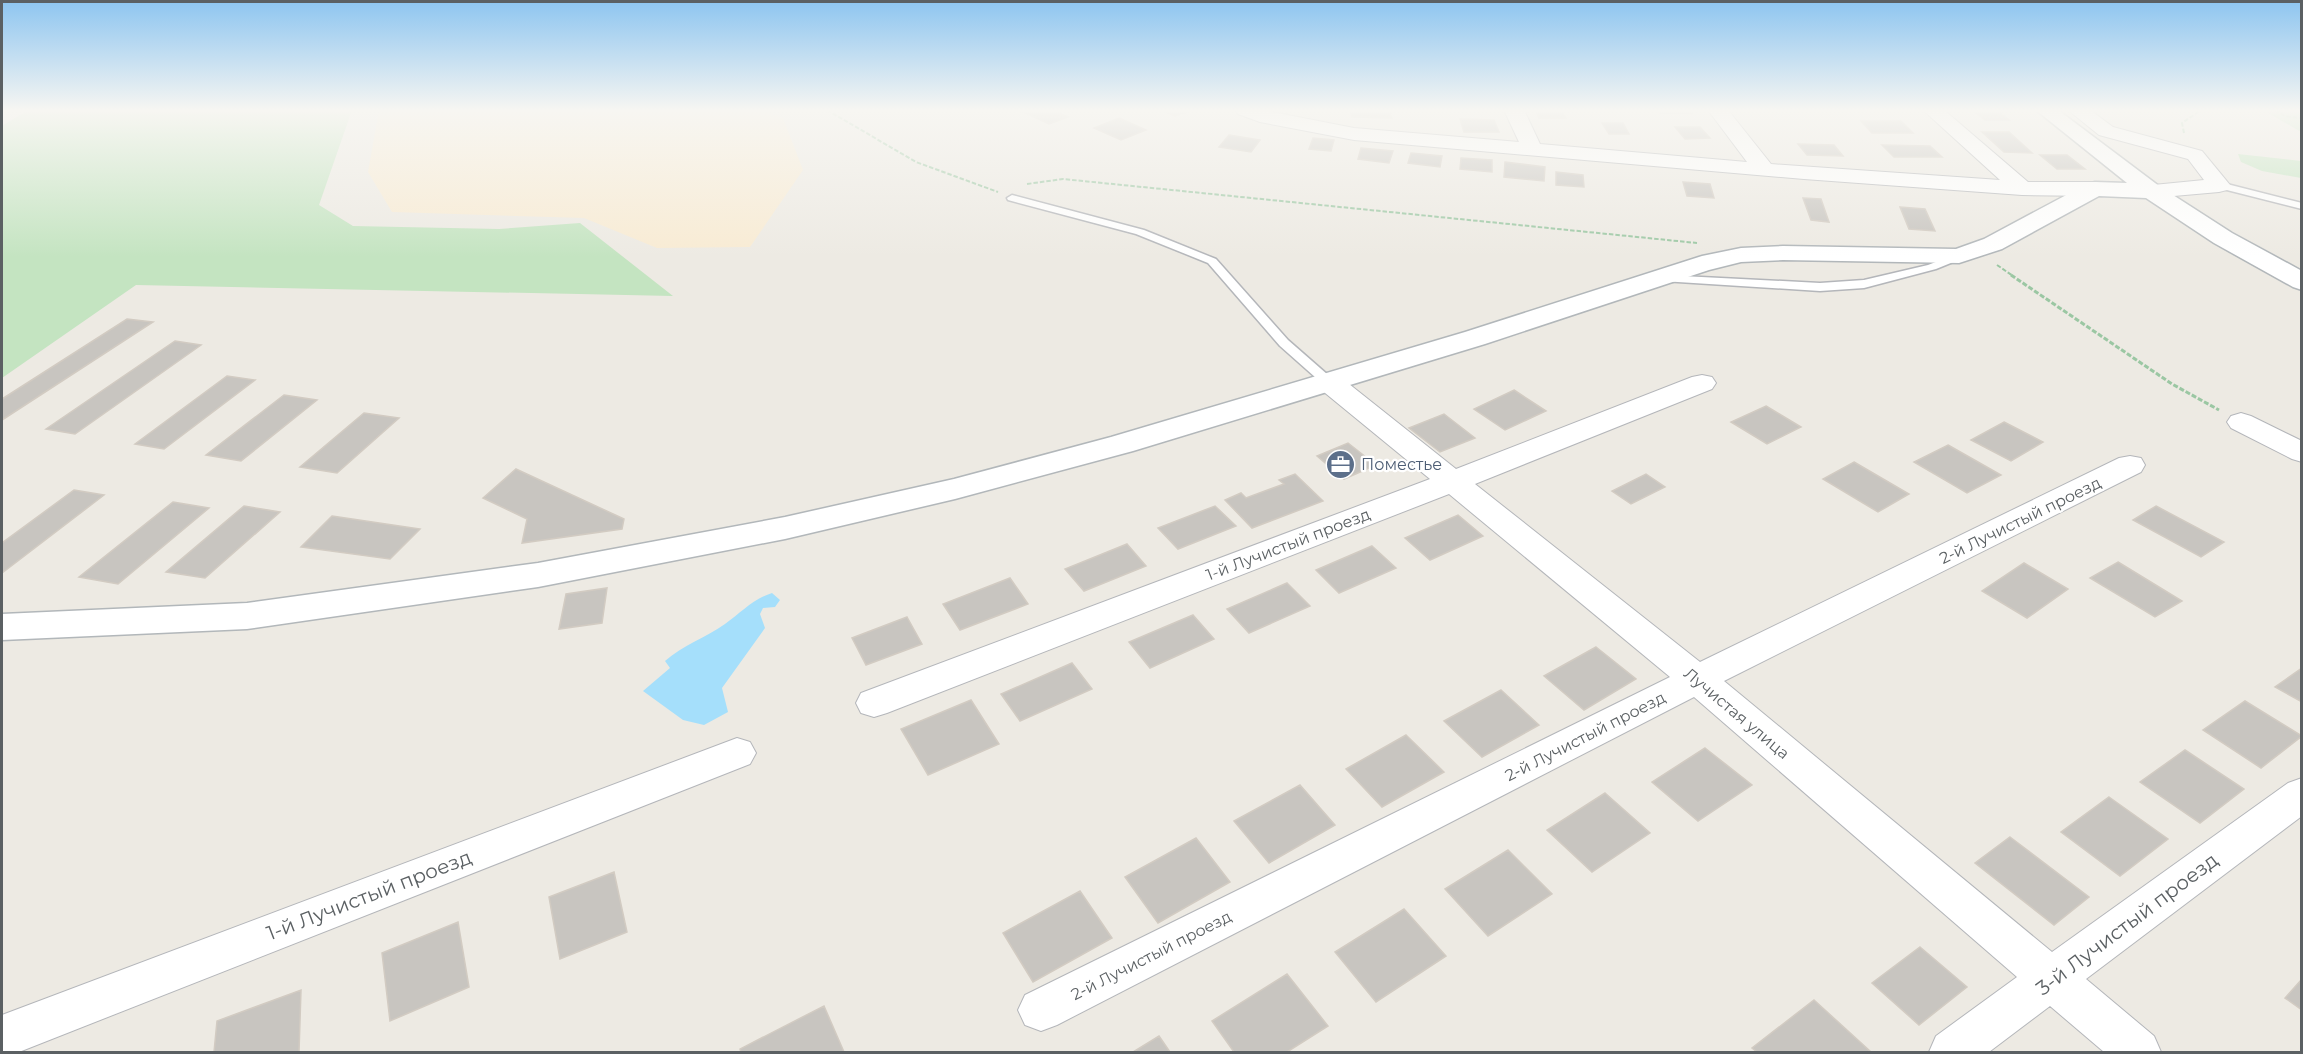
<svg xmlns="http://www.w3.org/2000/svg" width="2303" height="1054" font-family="Montserrat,sans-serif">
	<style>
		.green { fill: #c4e4c1 }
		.sand { fill: #f8ebd3 }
		.water { fill: #a5dffb }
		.building { fill: #c8c5c0; stroke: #d2cbc2; stroke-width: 1.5 }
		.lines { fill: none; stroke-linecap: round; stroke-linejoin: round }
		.lane-casing { stroke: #b4b6ba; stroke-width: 3 }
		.street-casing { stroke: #b4b6ba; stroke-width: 2 }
		.secondary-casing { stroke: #b2b7ba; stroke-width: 3 }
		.path-far1 { stroke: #9bc7a3; stroke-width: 2; stroke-dasharray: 4.5 2; stroke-linecap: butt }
		.path { stroke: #9bc7a3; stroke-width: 3; stroke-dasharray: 5 2; stroke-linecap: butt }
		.lane { fill: #fff; fill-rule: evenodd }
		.street { fill: #fff; fill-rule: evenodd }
		.secondary { fill: #fff; fill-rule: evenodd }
		.labels { text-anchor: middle; stroke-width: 4.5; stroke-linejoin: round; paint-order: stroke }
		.service-label { font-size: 16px; fill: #4e5e75; stroke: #fff; text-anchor: start }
		.street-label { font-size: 16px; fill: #5b6063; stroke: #fff }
		.near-street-label { font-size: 20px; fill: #5b6063; stroke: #fff }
	</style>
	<rect width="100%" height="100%" fill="#edeae3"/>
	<path class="green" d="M 28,110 L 352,110 L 319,205 L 353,226 L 499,229 L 580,223 L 673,296 L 136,285 L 2,378 L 2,126 Z
		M 2263,110 L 2301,110 L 2301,132 Z
		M 2238,154 L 2301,161 L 2301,178 L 2262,171 L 2241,162 Z"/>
	<path class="sand" d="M 379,110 L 761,110 L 783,118 L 803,170 L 750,247 L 657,248 L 584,218 L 392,212 L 368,172 Z"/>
	<path class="water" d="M 772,593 L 780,600 L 775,607 L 763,608 L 760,614 L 765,628 L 722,688 L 728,712 L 704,725 L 683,720 L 643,691 L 670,668 L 665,661 C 683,645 705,638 725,624 C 742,612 753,599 772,593 Z"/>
	<path class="building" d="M 1019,110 L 1052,110 L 1068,117 L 1049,124 Z
		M 1160,110 L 1192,110 L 1175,116 Z
		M 1350,110 L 1389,110 L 1392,118 L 1352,117 Z
		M 1535,110 L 1561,110 L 1566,118 L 1539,118 Z
		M 1658,110 L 1689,110 L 1692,114 L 1660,113 Z
		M 1972,110 L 1996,110 L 2009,120 L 1985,120 Z
		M 1119,118 L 1146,130 L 1121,140 L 1094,128 Z
		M 1460,119 L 1494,120 L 1499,132 L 1464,132 Z
		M 1861,121 L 1901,121 L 1913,133 L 1872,133 Z
		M 1602,123 L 1623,123 L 1629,134 L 1609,134 Z
		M 1675,127 L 1700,127 L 1710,138 L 1685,139 Z
		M 1982,132 L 2009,132 L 2032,153 L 2004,152 Z
		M 1229,135 L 1260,140 L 1251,152 L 1219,147 Z
		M 1313,138 L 1334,140 L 1331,151 L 1309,149 Z
		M 1798,144 L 1834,145 L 1843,156 L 1807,155 Z
		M 1882,145 L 1930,146 L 1942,157 L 1894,157 Z
		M 1361,148 L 1393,151 L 1389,163 L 1358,159 Z
		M 1411,153 L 1442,156 L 1440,167 L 1408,163 Z
		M 2040,155 L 2067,155 L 2085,169 L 2057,169 Z
		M 1461,158 L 1492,160 L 1492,172 L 1460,169 Z
		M 1505,162 L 1545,167 L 1544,181 L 1504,177 Z
		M 1556,172 L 1583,175 L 1584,187 L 1556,185 Z
		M 1683,182 L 1710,184 L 1714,198 L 1687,196 Z
		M 1803,198 L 1821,199 L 1829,222 L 1811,220 Z
		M 1900,207 L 1925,209 L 1935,231 L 1909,229 Z
		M 127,319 L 153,322 L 2,420 L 2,399 Z
		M 175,341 L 201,345 L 75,434 L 46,429 Z
		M 227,376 L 255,380 L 164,449 L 135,444 Z
		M 1514,390 L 1546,411 L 1505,430 L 1474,409 Z
		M 284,395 L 317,400 L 241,461 L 206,455 Z
		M 1766,406 L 1801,427 L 1767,444 L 1731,422 Z
		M 364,413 L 399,418 L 337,473 L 300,467 Z
		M 1444,414 L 1475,438 L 1440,452 L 1409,428 Z
		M 2004,422 L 2043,442 L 2011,461 L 1971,440 Z
		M 1348,443 L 1376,465 L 1344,479 L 1317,456 Z
		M 1948,445 L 2001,475 L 1967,493 L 1914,462 Z
		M 1854,462 L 1909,494 L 1878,512 L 1823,479 Z
		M 516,469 L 624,519 L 622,529 L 522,543 L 527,519 L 483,498 Z
		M 1295,474 L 1323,501 L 1252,528 L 1225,500 L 1241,493 L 1246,498 L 1284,484 L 1279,480 Z
		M 1646,474 L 1665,487 L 1631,504 L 1612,491 Z
		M 74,490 L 104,495 L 2,573 L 2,543 Z
		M 173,502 L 209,508 L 118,584 L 79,577 Z
		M 244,506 L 280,512 L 205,578 L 166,572 Z
		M 1215,506 L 1236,526 L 1178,549 L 1158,528 Z
		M 2156,506 L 2224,542 L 2201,557 L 2133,520 Z
		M 1458,515 L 1483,536 L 1430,560 L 1405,538 Z
		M 332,516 L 420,529 L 390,559 L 301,547 Z
		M 1127,544 L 1146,566 L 1084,591 L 1065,569 Z
		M 1372,546 L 1396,568 L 1339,593 L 1316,570 Z
		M 2118,562 L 2182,601 L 2155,617 L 2090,578 Z
		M 2024,563 L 2068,589 L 2027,618 L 1982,591 Z
		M 1010,578 L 1028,604 L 960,630 L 943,604 Z
		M 1287,583 L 1310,606 L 1249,633 L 1227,609 Z
		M 607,588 L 602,623 L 559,629 L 566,594 Z
		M 1193,615 L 1214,639 L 1150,668 L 1129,642 Z
		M 907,617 L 922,644 L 866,665 L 852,638 Z
		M 1596,647 L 1636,679 L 1584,710 L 1544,676 Z
		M 1072,663 L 1092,689 L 1020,721 L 1001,694 Z
		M 2302,668 L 2302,702 L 2275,687 Z
		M 1501,690 L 1539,725 L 1482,757 L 1444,721 Z
		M 971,700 L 999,744 L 928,775 L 901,729 Z
		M 2245,701 L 2302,736 L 2261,768 L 2203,730 Z
		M 1406,735 L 1444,772 L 1382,807 L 1346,769 Z
		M 1705,748 L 1752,785 L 1698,821 L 1652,782 Z
		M 2185,750 L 2244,789 L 2200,823 L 2140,782 Z
		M 1300,785 L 1335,825 L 1269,863 L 1234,821 Z
		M 1605,793 L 1650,833 L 1592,872 L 1547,830 Z
		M 2109,797 L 2168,839 L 2120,876 L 2061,832 Z
		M 2010,837 L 2089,897 L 2054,925 L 1975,863 Z
		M 1196,838 L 1230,882 L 1158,923 L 1125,877 Z
		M 1508,850 L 1552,894 L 1488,936 L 1445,889 Z
		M 614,872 L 627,932 L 560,959 L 549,897 Z
		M 1080,891 L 1112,938 L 1033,982 L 1003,933 Z
		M 1404,909 L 1446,956 L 1376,1002 L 1335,952 Z
		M 458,922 L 469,987 L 390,1021 L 382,953 Z
		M 1920,947 L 1967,987 L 1919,1025 L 1872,983 Z
		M 1287,974 L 1328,1026 L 1287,1052 L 1234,1052 L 1212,1021 Z
		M 2302,979 L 2302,1010 L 2285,998 Z
		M 301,990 L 299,1052 L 214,1052 L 217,1021 Z
		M 1814,1000 L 1871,1052 L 1757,1052 L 1752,1048 Z
		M 824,1006 L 844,1052 L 741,1052 L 740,1049 Z
		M 1159,1036 L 1170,1052 L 1133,1052 Z"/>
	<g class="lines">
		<defs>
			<path id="lane" d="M 2219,182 L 2302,203 L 2302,209 L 2215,187 L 2214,185 Z
				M 1012,195 L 1144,230 L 1216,259 L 1288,340 L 1336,382 L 1329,386 L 1324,385 L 1280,346 L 1208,263 L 1136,234 L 1008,200 L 1007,198 Z
				M 1959,253 L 1963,254 L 1963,258 L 1936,269 L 1864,288 L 1820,291 L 1662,281 L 1656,278 L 1662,275 L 1820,283 L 1864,280 L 1928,265 Z"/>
			<path id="street" d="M 1235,110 L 1262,110 L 1354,128 L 1519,142 L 1504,110 L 1524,110 L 1540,144 L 1747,162 L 1708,110 L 1728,110 L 1771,164 L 2000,180 L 1923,110 L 1944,110 L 2028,182 L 2095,182 L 2103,184 L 2106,189 L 2103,194 L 2095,196 L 2022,195 L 1804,179 L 1354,140 L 1260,122 L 1238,114 Z
				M 2068,110 L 2090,110 L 2113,127 L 2202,151 L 2230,185 L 2227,190 L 2219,192 L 2151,198 L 2143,196 L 2140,191 L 2143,186 L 2204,180 L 2188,159 L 2099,135 Z
				M 1329,374 L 1339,376 L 1456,469 L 1692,377 L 1702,375 L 1712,377 L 1716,383 L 1712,389 L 1475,484 L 1700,662 L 2119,458 L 2130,456 L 2141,458 L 2145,465 L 2141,472 L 1724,681 L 2052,952 L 2288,783 L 2302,778 L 2302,816 L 2086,979 L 2154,1036 L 2161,1052 L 2104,1052 L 2050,1006 L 1989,1052 L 1929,1052 L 1936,1036 L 2017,977 L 1694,697 L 1057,1025 L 1041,1031 L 1025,1025 L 1018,1010 L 1025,995 L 1670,677 L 1449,494 L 887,713 L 874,717 L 861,713 L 856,703 L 861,693 L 1430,479 L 1319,388 L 1315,382 L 1319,376 Z
				M 2241,413 L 2251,416 L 2302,441 L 2302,462 L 2292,459 L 2231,428 L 2227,422 L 2231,416 Z
				M 737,738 L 750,742 L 756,753 L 750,764 L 19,1052 L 2,1052 L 2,1015 Z"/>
			<path id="secondary" d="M 2036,110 L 2058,110 L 2159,186 L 2232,233 L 2302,271 L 2302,290 L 2293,287 L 2214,243 L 2146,198 L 2099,196 L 2002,249 L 1959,263 L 1783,260 L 1741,262 L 1709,270 L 1485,344 L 1133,451 L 955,499 L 785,539 L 538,587 L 247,629 L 2,640 L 2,614 L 247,603 L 538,563 L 785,517 L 954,479 L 1111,437 L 1465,332 L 1702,256 L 1741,248 L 1783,246 L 1956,249 L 1984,239 L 2087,184 L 2095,182 L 2127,183 Z"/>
		</defs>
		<use href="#lane" class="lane-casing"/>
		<use href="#street" class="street-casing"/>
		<use href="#secondary" class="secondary-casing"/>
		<path class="path-far1" d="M 827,110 L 916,162 L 998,192
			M 2275,110 L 2285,116 L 2302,118
			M 2184,133 L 2182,123 L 2201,110
			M 1027,184 L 1063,179 L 1697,243
			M 1997,265 L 2013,276"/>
		<path class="path" d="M 2011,275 L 2172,384 L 2219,410"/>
		<use href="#lane" class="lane"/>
		<use href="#street" class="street"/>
		<use href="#secondary" class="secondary"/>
	</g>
	<linearGradient id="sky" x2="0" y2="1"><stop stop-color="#8dc5f0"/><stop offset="0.43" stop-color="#f7f6f2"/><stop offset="1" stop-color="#f7f6f2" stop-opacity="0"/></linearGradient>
	<rect width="2303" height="257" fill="url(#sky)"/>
	<defs>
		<symbol id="office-disc" viewBox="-11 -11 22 22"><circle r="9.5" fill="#5c6f8a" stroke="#fff"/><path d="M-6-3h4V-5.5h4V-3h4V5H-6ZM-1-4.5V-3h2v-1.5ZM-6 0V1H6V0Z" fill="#fff"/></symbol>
	</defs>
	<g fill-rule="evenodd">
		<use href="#office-disc" x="1324" y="448" width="33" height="33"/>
	</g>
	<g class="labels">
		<g class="service-label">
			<text x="1361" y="470">Поместье</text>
		</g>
		<g class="street-label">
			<text transform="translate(2020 520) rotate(-26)" y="6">2-й Лучистый проезд</text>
			<text transform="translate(1288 544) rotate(-21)" y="6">1-й Лучистый проезд</text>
			<text transform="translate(1737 713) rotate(40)" y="6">Лучистая улица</text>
			<text transform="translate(1585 736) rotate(-27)" y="6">2-й Лучистый проезд</text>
			<text transform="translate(1151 955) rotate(-27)" y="6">2-й Лучистый проезд</text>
		</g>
		<g class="near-street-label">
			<text transform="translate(369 895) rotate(-21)" y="7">1-й Лучистый проезд</text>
			<text transform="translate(2127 924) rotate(-37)" y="7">3-й Лучистый проезд</text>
		</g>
	</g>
	<rect width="2303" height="1054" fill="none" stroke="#5b6063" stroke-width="6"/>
</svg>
